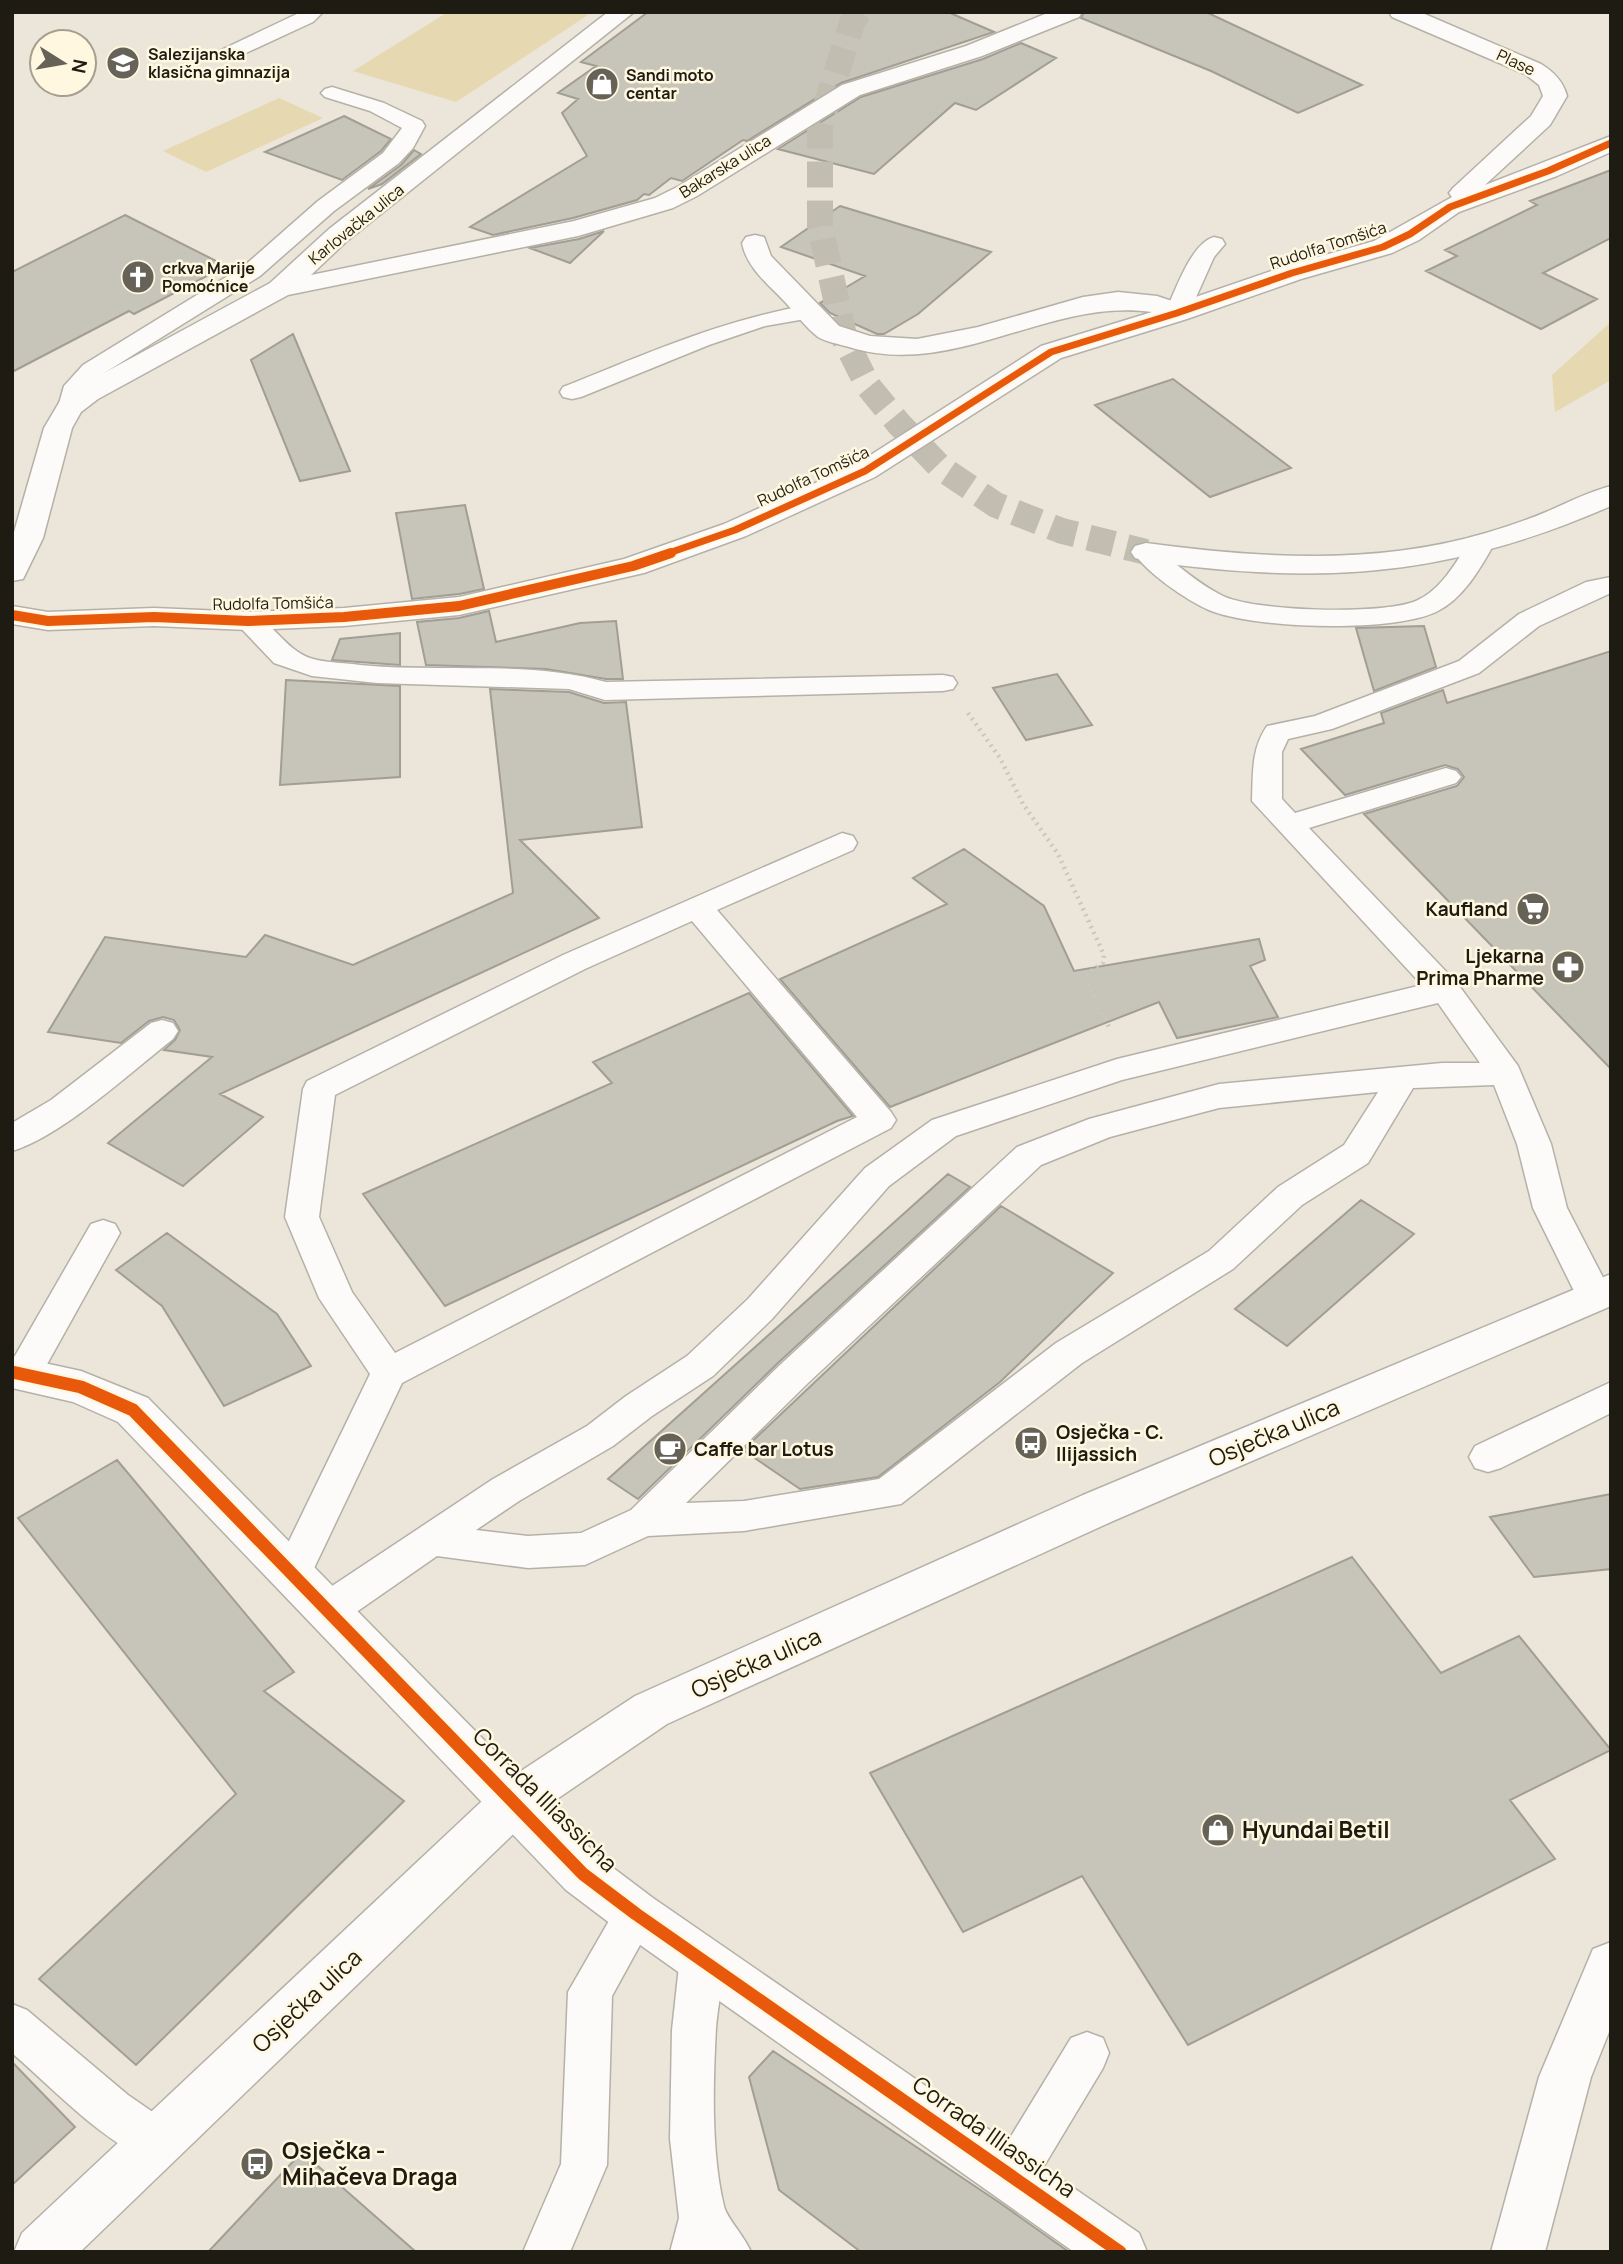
<svg xmlns="http://www.w3.org/2000/svg" width="1623" height="2264" font-family="Manrope,sans-serif">
	<style>
		.green { fill: #e6d8b0 }
		.building { fill: #c7c4ba; stroke: #a29e94; stroke-width: 2 }
		.lines { fill: none; stroke-linecap: round; stroke-linejoin: round }
		.primary-tunnel { stroke: #c2bdb1; stroke-width: 26; stroke-dasharray: 26 13; stroke-linecap: butt }
		.lane-casing { stroke: #b5b1a8; stroke-width: 3 }
		.street-casing { stroke: #b5b1a8; stroke-width: 3 }
		.secondary-casing { stroke: #b5b1a8; stroke-width: 3 }
		.primary-casing { stroke: #b5b1a8; stroke-width: 3 }
		.path-far1 { stroke: #c8c7c2; stroke-width: 2.5; stroke-dasharray: 1 3.5; stroke-linecap: butt }
		.path { stroke: #c8c7c2; stroke-width: 4.5; stroke-dasharray: 2 4.5; stroke-linecap: butt }
		.lane { fill: #fcfbf9; fill-rule: evenodd }
		.street { fill: #fcfbf9; fill-rule: evenodd }
		.secondary { fill: #fcfbf9; fill-rule: evenodd }
		.primary { fill: #fcfbf9; fill-rule: evenodd }
		.cycleway-far2-casing { stroke: #fff7df; stroke-width: 10 }
		.cycleway-far1-casing { stroke: #fff7df; stroke-width: 14 }
		.cycleway-casing { stroke: #fff7df; stroke-width: 18 }
		.cycleway-far2 { stroke: #e8590c; stroke-width: 7 }
		.cycleway-far1 { stroke: #e8590c; stroke-width: 10 }
		.cycleway { stroke: #e8590c; stroke-width: 13 }
		.labels { text-anchor: middle; stroke-width: 5; stroke-linejoin: round; paint-order: stroke }
		.far-poi-label { font-size: 16px; font-weight: bold; fill: #1e1b13; stroke: #fff7df; text-anchor: start }
		.far-street-label { font-size: 16px; fill: #1e1b13; stroke: #fff7df }
		.poi-label { font-size: 19px; font-weight: bold; fill: #1e1b13; stroke: #fff7df; text-anchor: end }
		.near-street-label { font-size: 23px; fill: #1e1b13; stroke: #fff7df }
		.near-poi-label { font-size: 23px; font-weight: bold; fill: #1e1b13; stroke: #fff7df; text-anchor: start }
	</style>
	<rect width="100%" height="100%" fill="#ebe6d9"/>
	<path class="green" d="M 448,12 L 578,12 L 588,15 L 456,102 L 353,71 Z
		M 279,98 L 323,118 L 206,172 L 163,151 Z
		M 1611,322 L 1611,380 L 1555,412 L 1552,375 Z"/>
	<path class="building" d="M 648,12 L 948,12 L 994,32 L 841,83 L 747,141 L 743,140 L 682,181 L 671,178 L 649,195 L 644,194 L 637,200 L 573,218 L 493,235 L 470,227 L 587,156 L 562,113 L 578,99 L 558,93 L 596,66 L 581,62 Z
		M 1084,12 L 1206,12 L 1362,85 L 1298,113 L 1211,71 L 1081,18 Z
		M 1021,43 L 1056,58 L 976,110 L 955,103 L 874,174 L 778,149 L 861,97 L 983,59 Z
		M 344,116 L 391,139 L 381,151 L 342,180 L 265,152 Z
		M 414,150 L 421,154 L 382,184 L 368,189 L 401,165 Z
		M 1611,170 L 1611,238 L 1543,273 L 1597,299 L 1541,329 L 1426,271 L 1457,256 L 1445,250 L 1537,205 L 1530,201 Z
		M 840,206 L 991,252 L 918,314 L 884,334 L 877,334 L 830,313 L 820,303 L 865,276 L 781,247 Z
		M 125,215 L 226,266 L 134,314 L 129,311 L 12,372 L 12,272 Z
		M 604,231 L 570,263 L 530,248 L 579,239 Z
		M 293,334 L 350,471 L 300,481 L 251,360 Z
		M 1173,379 L 1291,468 L 1210,497 L 1095,405 Z
		M 465,505 L 484,589 L 459,594 L 412,599 L 396,513 Z
		M 489,611 L 496,642 L 580,623 L 616,621 L 623,679 L 606,679 L 546,669 L 426,665 L 417,622 L 459,618 Z
		M 1424,626 L 1436,667 L 1374,691 L 1356,628 Z
		M 400,633 L 400,665 L 332,660 L 340,639 Z
		M 1611,651 L 1611,1069 L 1364,814 L 1457,786 L 1464,777 L 1458,769 L 1445,765 L 1345,795 L 1301,749 L 1384,723 L 1381,713 L 1443,690 L 1447,703 Z
		M 1057,674 L 1092,725 L 1026,740 L 993,688 Z
		M 286,680 L 400,686 L 400,777 L 280,785 Z
		M 490,689 L 569,692 L 604,703 L 626,702 L 642,827 L 520,840 L 599,918 L 220,1094 L 263,1117 L 183,1186 L 108,1143 L 212,1057 L 164,1050 L 175,1040 L 180,1030 L 174,1020 L 163,1017 L 149,1021 L 121,1043 L 48,1032 L 105,937 L 246,957 L 265,935 L 353,965 L 513,893 Z
		M 964,849 L 1044,906 L 1074,971 L 1259,939 L 1265,960 L 1250,966 L 1278,1017 L 1177,1038 L 1159,1002 L 890,1107 L 780,979 L 947,904 L 913,878 Z
		M 749,993 L 853,1116 L 837,1121 L 445,1306 L 363,1194 L 612,1083 L 593,1062 Z
		M 948,1174 L 970,1187 L 779,1362 L 638,1499 L 608,1479 Z
		M 1361,1200 L 1414,1234 L 1287,1346 L 1235,1309 Z
		M 1001,1206 L 1113,1273 L 1000,1382 L 878,1477 L 800,1489 L 743,1450 Z
		M 167,1233 L 277,1314 L 311,1366 L 224,1406 L 162,1306 L 116,1270 Z
		M 117,1460 L 294,1672 L 264,1691 L 404,1801 L 136,2065 L 39,1979 L 236,1794 L 18,1518 Z
		M 1611,1494 L 1611,1569 L 1534,1577 L 1490,1517 Z
		M 1352,1557 L 1441,1673 L 1519,1636 L 1611,1750 L 1510,1800 L 1555,1859 L 1188,2045 L 1082,1876 L 963,1932 L 870,1773 Z
		M 773,2051 L 1000,2203 L 1069,2252 L 861,2252 L 779,2190 L 749,2077 Z
		M 12,2062 L 75,2127 L 12,2185 Z
		M 302,2152 L 416,2252 L 208,2252 Z"/>
	<g class="lines">
		<path class="primary-tunnel" d="M 858,12 L 852,23 L 820,125 L 820,226 L 845,340 L 868,386 L 899,424 L 941,468 L 996,505 L 1062,531 L 1146,552"/>
		<defs>
			<path id="lane" d="M 301,12 L 323,12 L 313,22 L 233,59 L 219,59 L 216,55 L 219,51 Z
				M 332,87 L 384,103 L 422,121 L 425,126 L 413,148 L 399,163 L 334,211 L 260,276 L 101,375 L 88,388 L 79,412 L 70,414 L 61,412 L 58,407 L 64,386 L 83,365 L 244,266 L 318,201 L 383,153 L 402,128 L 370,111 L 325,97 L 321,93 L 325,89 Z
				M 1214,237 L 1222,239 L 1225,244 L 1214,257 L 1189,313 L 1185,318 L 1169,318 L 1165,313 C 1175,292 1191,243 1214,237 Z
				M 809,305 L 817,307 L 821,312 L 817,317 L 765,326 L 709,345 L 581,397 L 572,399 L 563,397 L 560,392 L 563,387 C 646,354 721,320 809,305 Z
				M 1481,536 L 1490,538 L 1494,544 C 1480,569 1463,599 1436,612 C 1390,633 1255,629 1209,610 C 1186,600 1147,573 1133,552 L 1137,546 C 1142,545 1146,544 1152,546 C 1161,549 1170,559 1177,565 C 1191,576 1205,587 1221,595 C 1253,612 1383,615 1416,601 C 1443,589 1456,561 1472,538 Z
				M 1611,577 L 1611,593 L 1539,626 L 1479,673 L 1332,729 L 1288,739 L 1282,752 L 1282,799 L 1295,813 L 1446,768 L 1456,771 L 1461,777 L 1456,783 L 1309,828 L 1457,983 L 1518,1066 L 1551,1144 L 1567,1208 L 1611,1293 L 1606,1304 L 1594,1308 L 1582,1304 L 1576,1295 L 1533,1208 L 1517,1144 L 1494,1085 L 1413,1088 L 1368,1163 L 1302,1205 L 1233,1269 L 1082,1363 L 901,1504 L 744,1531 L 648,1536 L 585,1565 L 528,1568 L 437,1556 L 342,1622 L 328,1626 L 314,1622 L 309,1610 L 314,1598 L 493,1479 L 587,1426 L 626,1396 L 687,1356 L 748,1299 L 865,1168 L 932,1120 L 1117,1059 L 1422,985 L 1252,801 C 1253,774 1251,749 1267,726 L 1315,716 L 1459,661 L 1519,614 L 1586,582 ZM 1438,1003 L 1480,1063 L 1442,1063 L 1219,1084 L 1089,1119 L 1017,1147 L 781,1364 L 631,1510 L 581,1533 L 528,1536 L 476,1530 L 519,1501 L 613,1446 L 652,1416 L 713,1376 L 772,1319 L 889,1186 L 956,1136 L 1122,1080 ZM 1378,1092 L 1344,1145 L 1278,1187 L 1209,1251 L 1056,1343 L 879,1479 L 744,1501 L 686,1503 L 807,1384 L 1041,1165 L 1110,1137 L 1219,1108 Z
				M 248,613 C 274,619 284,653 317,660 C 331,663 346,663 360,665 C 441,673 527,660 606,682 L 943,675 L 953,677 L 957,683 L 953,689 L 943,691 L 605,700 L 569,689 L 377,683 L 312,676 L 274,663 L 234,621 L 238,615 Z
				M 842,833 L 853,836 L 857,843 L 853,850 L 717,910 L 891,1112 L 896,1120 L 891,1128 L 402,1383 L 307,1583 L 293,1588 L 279,1583 L 274,1572 L 370,1374 L 319,1298 L 285,1217 L 303,1089 L 307,1081 L 563,955 ZM 692,921 L 857,1117 L 395,1353 L 352,1292 L 319,1217 L 335,1095 L 585,969 Z
				M 162,1020 L 173,1023 L 178,1031 L 173,1039 C 131,1072 62,1136 12,1151 L 12,1123 L 51,1100 L 151,1023 Z
				M 103,1220 L 115,1224 L 120,1233 L 36,1384 L 23,1388 L 12,1385 L 12,1361 L 91,1224 Z
				M 1611,1382 L 1611,1413 L 1501,1468 L 1488,1472 L 1475,1468 L 1469,1457 L 1475,1446 Z
				M 636,1894 L 651,1900 L 657,1914 L 612,1996 L 607,2165 L 570,2252 L 523,2252 L 561,2164 L 568,1992 L 621,1900 Z
				M 701,1937 L 716,1943 C 728,1968 718,2000 716,2028 C 713,2083 711,2153 724,2206 C 726,2217 745,2237 751,2252 L 670,2252 L 679,2218 L 670,2139 L 672,2030 L 680,1957 L 686,1943 Z
				M 12,2004 L 27,2010 L 128,2095 L 173,2126 L 180,2142 L 173,2158 L 157,2164 C 102,2142 56,2091 12,2053 Z
				M 1087,2032 L 1103,2038 L 1109,2053 L 1103,2068 L 1029,2191 L 1013,2197 L 997,2191 L 990,2175 L 997,2159 L 1071,2038 Z"/>
			<path id="street" d="M 608,12 L 634,12 L 347,241 L 311,275 L 574,221 L 655,198 L 679,186 L 842,85 L 966,46 L 1050,12 L 1082,12 L 1079,17 L 982,56 L 860,95 L 697,196 L 673,208 L 578,236 L 288,295 L 98,399 L 81,412 L 72,428 L 43,538 L 23,579 L 12,581 L 12,539 L 44,428 L 60,401 L 78,387 L 270,283 L 329,229 Z
				M 1389,12 L 1420,12 L 1541,64 C 1554,72 1563,81 1567,96 L 1550,125 L 1485,185 L 1611,136 L 1611,152 L 1557,176 L 1459,212 L 1419,240 L 1392,253 L 1301,279 L 1187,319 L 1061,358 L 875,477 L 746,536 L 644,573 L 459,615 L 344,626 L 248,630 L 154,626 L 48,630 L 12,624 L 12,606 L 48,612 L 154,608 L 248,612 L 344,608 L 459,597 L 624,559 L 724,524 L 855,465 L 1041,346 L 1152,312 C 1049,297 955,380 849,347 C 839,344 826,342 818,337 C 806,328 795,313 785,302 C 768,284 747,268 742,243 L 746,237 L 755,235 L 764,237 L 771,256 L 839,326 L 870,336 L 917,339 L 978,327 L 1083,297 L 1118,292 L 1157,296 L 1178,303 L 1283,267 L 1374,241 L 1452,197 L 1449,193 L 1453,188 L 1531,116 L 1543,96 L 1539,85 L 1525,74 L 1392,17 Z
				M 12,1356 L 81,1371 L 148,1398 L 600,1858 L 653,1898 L 1139,2233 L 1147,2252 L 1074,2252 L 619,1930 L 566,1890 L 118,1422 L 73,1402 L 12,1388 Z
				M 1611,1942 L 1611,2027 L 1591,2077 L 1545,2252 L 1491,2252 L 1539,2077 L 1593,1949 Z"/>
			<path id="secondary" d="M 1611,1274 L 1611,1306 L 1113,1521 L 667,1724 L 532,1816 L 80,2252 L 14,2252 L 22,2233 L 498,1786 L 635,1696 L 1083,1495 Z"/>
			<path id="primary" d="M 1611,486 L 1611,506 C 1446,578 1322,585 1146,561 L 1135,558 L 1131,552 L 1135,546 L 1146,543 C 1259,558 1374,566 1486,533 C 1506,527 1527,520 1546,512 C 1567,503 1588,492 1611,486 Z"/>
		</defs>
		<use href="#lane" class="lane-casing"/>
		<use href="#street" class="street-casing"/>
		<use href="#secondary" class="secondary-casing"/>
		<use href="#primary" class="primary-casing"/>
		<path class="path-far1" d="M 745,12 L 777,22 L 787,17 L 795,20 L 804,29 L 787,52 L 801,75"/>
		<path class="path" d="M 968,713 L 1000,758 L 1023,804 L 1058,854 L 1104,955 L 1103,963 L 1084,976 L 1110,1029"/>
		<use href="#lane" class="lane"/>
		<use href="#street" class="street"/>
		<use href="#secondary" class="secondary"/>
		<use href="#primary" class="primary"/>
		<defs>
			<path id="cycleway-far2" d="M 666,554 L 735,530 L 865,471 L 1051,352 L 1177,313 L 1292,273 L 1383,247 L 1410,234 L 1450,207 L 1548,171 L 1611,143"/>
			<path id="cycleway-far1" d="M 12,615 L 48,621 L 154,617 L 248,621 L 344,617 L 459,606 L 633,566 L 671,553"/>
			<path id="cycleway" d="M 12,1372 L 81,1387 L 133,1410 L 583,1874 L 636,1914 L 1120,2252"/>
		</defs>
		<use href="#cycleway-far2" class="cycleway-far2-casing"/>
		<use href="#cycleway-far1" class="cycleway-far1-casing"/>
		<use href="#cycleway" class="cycleway-casing"/>
		<use href="#cycleway-far2" class="cycleway-far2"/>
		<use href="#cycleway-far1" class="cycleway-far1"/>
		<use href="#cycleway" class="cycleway"/>
	</g>
	<defs>
		<symbol id="school-disc" viewBox="-11 -11 22 22"><circle r="9.5" fill="#666258" stroke="#fff7df"/><path d="M0-5L7-2L0 1L-7-2ZM-4 1L0 2.5L4 1V4Q0 6-4 4Z" fill="#fff"/></symbol>
		<symbol id="shop-disc" viewBox="-11 -11 22 22"><circle r="9.5" fill="#666258" stroke="#fff7df"/><path d="M-5-2.5h2.3a2.7 3.5 0 0 1 5.4 0H5L5.5 6h-11ZM-1.5-2.5h3a1.5 2.3 0 0 0-3 0Z" fill="#fff"/></symbol>
		<symbol id="church-disc" viewBox="-11 -11 22 22"><circle r="9.5" fill="#666258" stroke="#fff7df"/><path d="M-1.2-6h2.4v3.5h3.3v2.4h-3.3V6h-2.4V-.1h-3.3v-2.4h3.3Z" fill="#fff"/></symbol>
		<symbol id="supermarket-disc" viewBox="-11 -11 22 22"><circle r="9.5" fill="#666258" stroke="#fff7df"/><path d="M-6-5.5h2.5l.6 2H6L4.5 2H-2.5L-4.4-4H-6ZM-1.5 3.2a1.3 1.3 0 1 0 .1 0ZM3 3.2a1.3 1.3 0 1 0 .1 0Z" fill="#fff"/></symbol>
		<symbol id="pharmacy-disc" viewBox="-11 -11 22 22"><circle r="9.5" fill="#666258" stroke="#fff7df"/><path d="M-2-6h4v4h4v4h-4v4h-4v-4h-4v-4h4Z" fill="#fff"/></symbol>
		<symbol id="bus-disc" viewBox="-11 -11 22 22"><circle r="9.5" fill="#666258" stroke="#fff7df"/><path d="M-5-6H5V4H4V6H2V4H-2V6H-4V4H-5ZM-3.5-4V0h7V-4ZM-3.5 1.2v1.5H-2V1.2ZM2 1.2v1.5H3.5V1.2Z" fill="#fff"/></symbol>
		<symbol id="cafe-disc" viewBox="-11 -11 22 22"><circle r="9.5" fill="#666258" stroke="#fff7df"/><path d="M-5.5-4.5H6V0H3Q3 3.5 0 3.5H-2.5Q-5.5 3.5-5.5 0ZM3-3.2v2h1.7v-2ZM-6 4.5H4V6H-6Z" fill="#fff"/></symbol>
	</defs>
	<g fill-rule="evenodd">
		<use href="#school-disc" x="104" y="44" width="38" height="38"/>
		<use href="#shop-disc" x="583" y="65" width="38" height="38"/>
		<use href="#church-disc" x="119" y="258" width="38" height="38"/>
		<use href="#supermarket-disc" x="1514" y="890" width="38" height="38"/>
		<use href="#pharmacy-disc" x="1549" y="948" width="38" height="38"/>
		<use href="#bus-disc" x="1012" y="1424" width="38" height="38"/>
		<use href="#cafe-disc" x="651" y="1430" width="38" height="38"/>
		<use href="#shop-disc" x="1199" y="1811" width="38" height="38"/>
		<use href="#bus-disc" x="238" y="2145" width="38" height="38"/>
	</g>
	<g class="labels">
		<g class="far-poi-label">
			<text x="148" y="60">Salezijanska<tspan x="148" dy="18">klasična gimnazija</tspan></text>
			<text x="626" y="81">Sandi moto<tspan x="626" dy="18">centar</tspan></text>
			<text x="162" y="274">crkva Marije<tspan x="162" dy="18">Pomoćnice</tspan></text>
		</g>
		<g class="far-street-label">
			<text transform="translate(1516 62) rotate(25)" y="6">Plase</text>
			<text transform="translate(725 166) rotate(-32)" y="6">Bakarska ulica</text>
			<text transform="translate(356 224) rotate(-39)" y="6">Karlovačka ulica</text>
			<text transform="translate(1328 245) rotate(-18)" y="6">Rudolfa Tomšića</text>
			<text transform="translate(813 476) rotate(-25)" y="6">Rudolfa Tomšića</text>
			<text transform="translate(273 603) rotate(-1)" y="6">Rudolfa Tomšića</text>
		</g>
		<g class="poi-label">
			<text x="1508" y="916">Kaufland</text>
			<text x="1544" y="963">Ljekarna<tspan x="1544" dy="22">Prima Pharme</tspan></text>
			<text x="1056" y="1439" text-anchor="start">Osječka - C.<tspan x="1056" dy="22">Ilijassich</tspan></text>
			<text x="694" y="1456" text-anchor="start">Caffe bar Lotus</text>
		</g>
		<g class="near-street-label">
			<text transform="translate(1274 1433) rotate(-23)" y="8">Osječka ulica</text>
			<text transform="translate(756 1663) rotate(-24)" y="8">Osječka ulica</text>
			<text transform="translate(545 1800) rotate(45)" y="8">Corrada Illiassicha</text>
			<text transform="translate(307 2001) rotate(-43)" y="8">Osječka ulica</text>
			<text transform="translate(994 2137) rotate(35)" y="8">Corrada Illiassicha</text>
		</g>
		<g class="near-poi-label">
			<text x="1242" y="1838">Hyundai Betil</text>
			<text x="282" y="2159">Osječka -<tspan x="282" dy="26">Mihačeva Draga</tspan></text>
		</g>
	</g>
	<rect width="1623" height="2264" fill="none" stroke="#1e1b13" stroke-width="28"/>
	<g transform="translate(63 63) rotate(101)"><circle r="33" fill="#fff7df" stroke="#a59f8d" stroke-width="2"/>
	<path d="M0-5L12 26L0 18L-12 26Z" fill="#666258"/>
	<text y="-10" font-size="19" font-weight="bold" text-anchor="middle" fill="#1e1b13">N</text>
	</g>
</svg>
